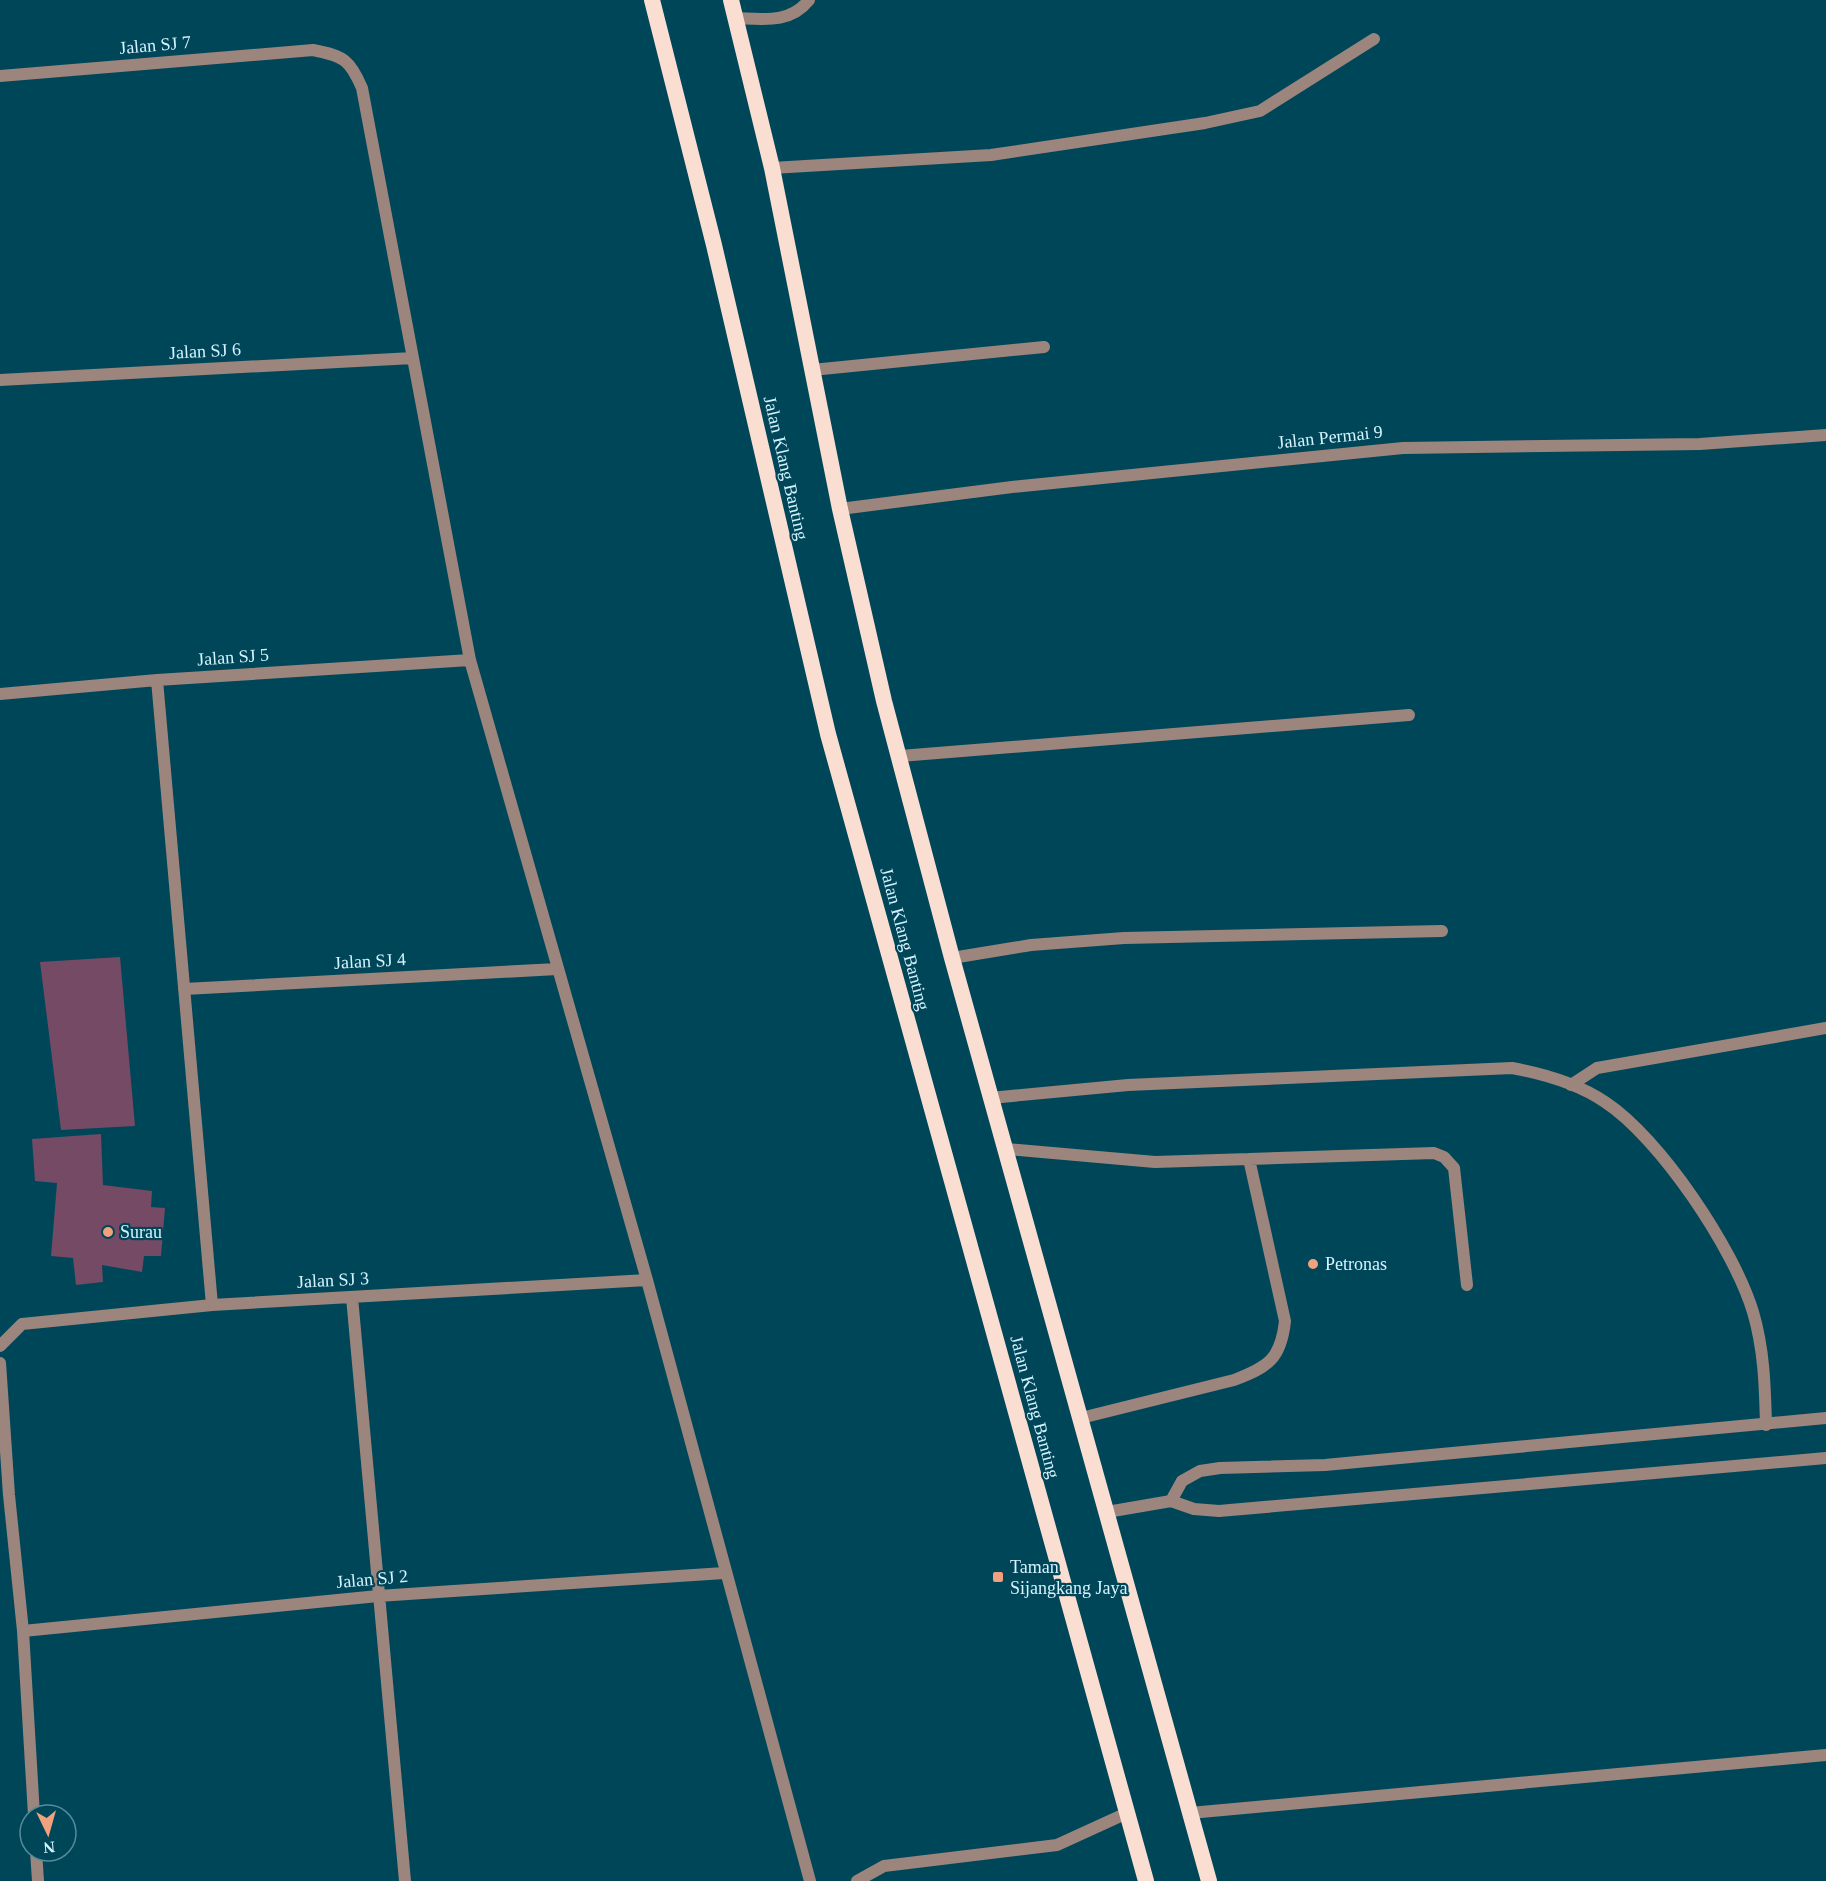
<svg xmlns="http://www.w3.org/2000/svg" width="1826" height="1881" font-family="'Times New Roman',serif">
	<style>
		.building { fill: #754a64 }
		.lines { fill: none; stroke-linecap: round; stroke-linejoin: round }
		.service { stroke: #9c857c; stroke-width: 12 }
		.minor { stroke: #9c857c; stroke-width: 12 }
		.trunk { stroke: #faded2; stroke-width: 16 }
		.poi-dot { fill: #f2a17e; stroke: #004659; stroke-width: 2 }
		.labels { text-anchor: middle; stroke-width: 4.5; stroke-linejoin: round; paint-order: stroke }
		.street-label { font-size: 18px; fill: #d5f3ff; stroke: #004659 }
		.poi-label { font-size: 18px; fill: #d5f3ff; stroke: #004659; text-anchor: start }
	</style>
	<rect width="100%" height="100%" fill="#004659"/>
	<path class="building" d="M 120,957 L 135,1126 L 61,1130 L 40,962 Z
		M 101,1134 L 103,1185 L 152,1191 L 151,1207 L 165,1208 L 161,1256 L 144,1256 L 142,1272 L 102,1265 L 103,1282 L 76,1285 L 73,1258 L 51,1256 L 57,1183 L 35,1181 L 32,1139 Z"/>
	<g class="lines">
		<path class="service" d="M 1571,1085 L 1597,1068 L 1826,1028
			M 1007,1149 L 1155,1162 L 1249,1159 L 1285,1321 C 1281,1359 1268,1367 1234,1380 L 1081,1418
			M 1249,1159 L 1434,1153 L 1444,1157 L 1454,1168 L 1467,1285"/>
		<path class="minor" d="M 735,18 C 763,19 790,24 809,0
			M 0,76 L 313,50 C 344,56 350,60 362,88 L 470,660 L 647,1280 L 810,1881
			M 772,168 L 991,155 L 1205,123 L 1260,111 L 1374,39
			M 812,370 L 1044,347
			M 0,380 L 413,358
			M 840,509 L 1012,487 L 1403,448 L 1700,444 L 1826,435
			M 157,680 L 212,1305
			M 0,694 L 157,680 L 470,660
			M 900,756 L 1409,715
			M 952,958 L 1031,945 L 1124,938 L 1442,931
			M 184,989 L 557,969
			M 990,1098 L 1128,1085 L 1512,1068 C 1545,1074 1577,1083 1605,1102 C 1660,1138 1734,1249 1753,1312 C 1764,1349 1765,1386 1766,1425
			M 352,1297 L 405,1881
			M 0,1346 L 22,1324 L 212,1305 L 647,1280
			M 0,1363 L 9,1495 L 23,1631 L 34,1815
			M 1171,1501 L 1194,1509 L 1219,1511 L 1826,1458
			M 1107,1512 L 1171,1501 L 1182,1481 L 1200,1471 L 1220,1468 L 1325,1465 L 1826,1418
			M 23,1631 L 378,1596 L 724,1573
			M 1190,1813 L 1826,1755
			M 36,1851 L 38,1881
			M 857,1881 L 884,1866 L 1057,1845 L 1127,1813"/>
		<path class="trunk" d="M 652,0 L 714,245 L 828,734 L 1146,1881
			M 731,0 L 772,168 L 840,509 L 884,701 L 952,958 L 1209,1881"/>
	</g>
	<g class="poi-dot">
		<circle cx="108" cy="1232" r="6"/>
		<circle cx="1313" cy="1264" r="6"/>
		<rect x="992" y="1571" width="12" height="12" rx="3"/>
	</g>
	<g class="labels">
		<g class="street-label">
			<text transform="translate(155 45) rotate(-5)" y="6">Jalan SJ 7</text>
			<text transform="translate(205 351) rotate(-3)" y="6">Jalan SJ 6</text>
			<text transform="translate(1330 437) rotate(-6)" y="6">Jalan Permai 9</text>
			<text transform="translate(786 468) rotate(77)" y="6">Jalan Klang Banting</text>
			<text transform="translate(233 657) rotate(-4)" y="6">Jalan SJ 5</text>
			<text transform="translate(905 939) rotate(75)" y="6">Jalan Klang Banting</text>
			<text transform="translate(370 961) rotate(-3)" y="6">Jalan SJ 4</text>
			<text transform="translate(333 1280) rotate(-3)" y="6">Jalan SJ 3</text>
			<text transform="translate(1035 1407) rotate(75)" y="6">Jalan Klang Banting</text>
			<text transform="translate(372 1579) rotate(-5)" y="6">Jalan SJ 2</text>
		</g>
		<g class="poi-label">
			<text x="120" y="1238">Surau</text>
			<text x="1325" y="1270">Petronas</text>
			<text x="1010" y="1573">Taman<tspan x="1010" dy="21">Sijangkang Jaya</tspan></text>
		</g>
	</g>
	<g transform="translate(48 1833) rotate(175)"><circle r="28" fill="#004659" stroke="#558b9b" stroke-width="1.5"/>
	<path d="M0-4.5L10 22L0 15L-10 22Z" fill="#f2a17e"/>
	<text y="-9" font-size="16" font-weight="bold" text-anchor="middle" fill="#d5f3ff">N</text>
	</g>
</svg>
